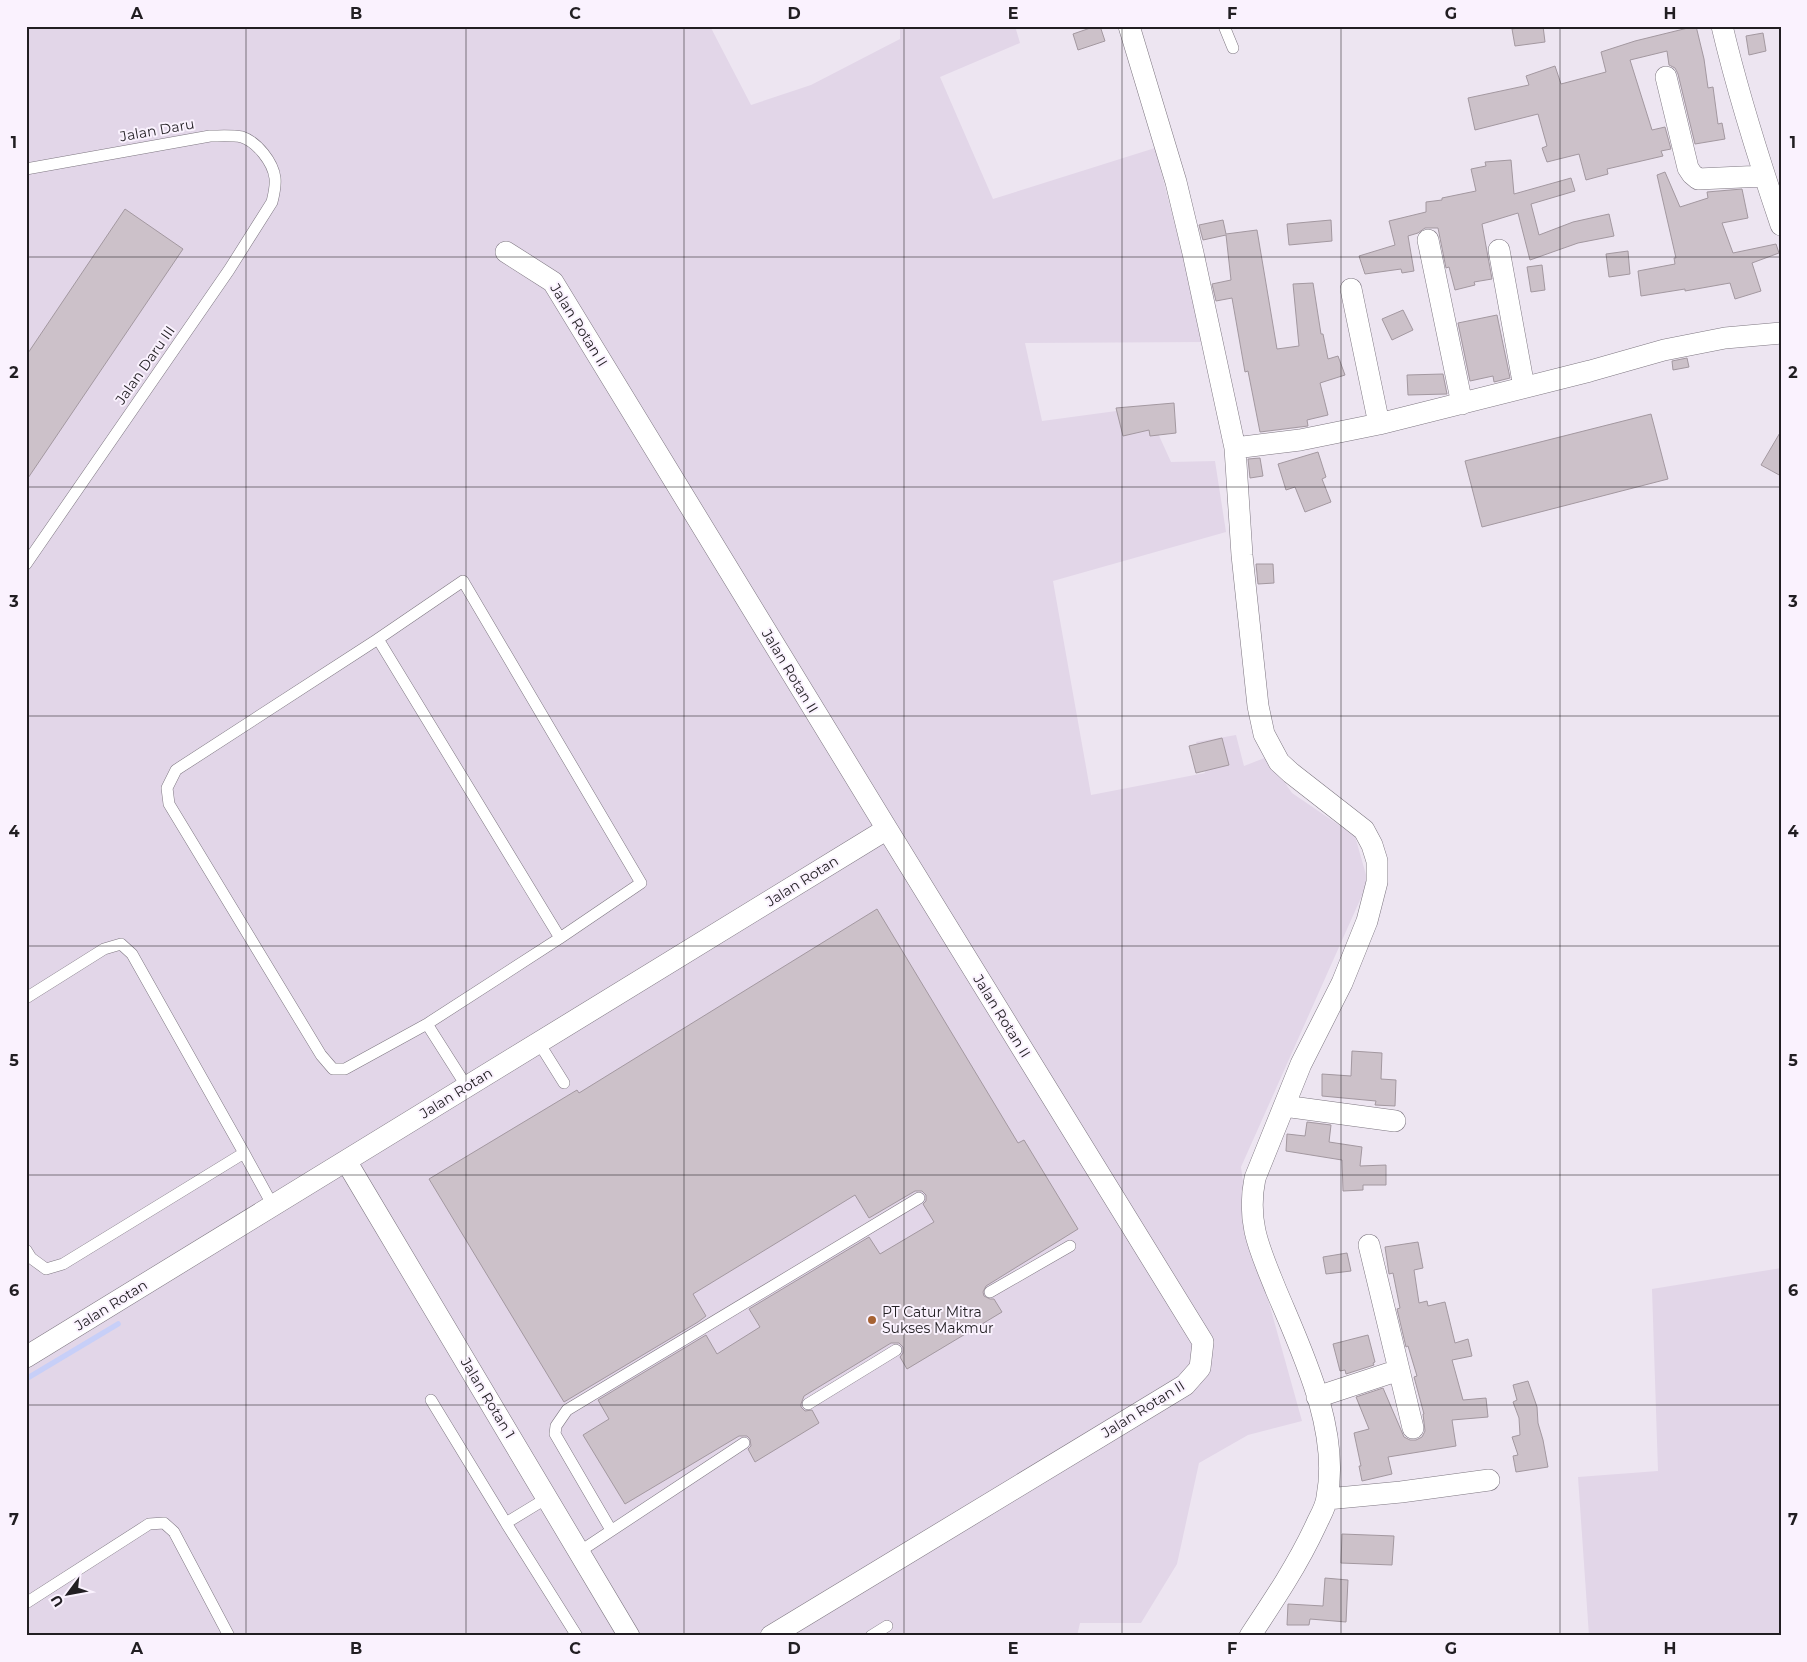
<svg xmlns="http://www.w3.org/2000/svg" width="1807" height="1662" font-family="Montserrat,sans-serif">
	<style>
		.built { fill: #e2d6e8 }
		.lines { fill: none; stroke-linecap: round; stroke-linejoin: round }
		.stream { stroke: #c7cff8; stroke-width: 5.5 }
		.building { fill: #ccc1c9; stroke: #a398a0 }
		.service-casing { stroke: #7e7781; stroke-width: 12 }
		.minor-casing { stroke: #7e7781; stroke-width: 22 }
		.service { stroke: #fff; stroke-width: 11 }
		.minor { stroke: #fff; stroke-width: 21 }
		.grid { fill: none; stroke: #211e22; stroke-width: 1; stroke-opacity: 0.55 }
		.poi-dot { fill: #a66232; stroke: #faf2fe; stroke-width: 2 }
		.labels { text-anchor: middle; stroke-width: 4; stroke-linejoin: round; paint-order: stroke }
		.street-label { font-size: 14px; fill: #211e22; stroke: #faf2fe }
		.poi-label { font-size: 14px; fill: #211e22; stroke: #faf2fe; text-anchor: start }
		.neatline { fill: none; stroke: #211e22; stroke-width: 2 }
		.grid-label { font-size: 16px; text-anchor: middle; font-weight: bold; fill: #211e22 }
	</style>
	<rect width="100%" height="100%" fill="#ede5f1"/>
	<path class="built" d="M 26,26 L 710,26 L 751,105 L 811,85 L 900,39 L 900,26 L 1015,26 L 1020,43 L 940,77 L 993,199 L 1155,148 L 1205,342 L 1025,343 L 1042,421 L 1146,407 L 1171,462 L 1215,461 L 1226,532 L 1053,581 L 1091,795 L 1205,773 L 1196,742 L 1236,735 L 1244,766 L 1267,757 L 1292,793 L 1355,836 L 1368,882 L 1241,1167 L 1250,1235 L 1302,1421 L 1248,1435 L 1199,1463 L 1177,1564 L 1141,1623 L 1080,1623 L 1077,1636 L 26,1636 Z
		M 1781,1268 L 1781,1636 L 1589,1636 L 1578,1477 L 1658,1471 L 1652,1289 Z"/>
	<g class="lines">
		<path class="stream" d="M 26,1379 L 118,1324"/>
	</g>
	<path class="building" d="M 1096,26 L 1100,26 L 1105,41 L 1078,50 L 1073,34 Z
		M 1531,26 L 1543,26 L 1545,42 L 1515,46 L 1512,29 Z
		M 1696,26 L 1704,59 L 1708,88 L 1713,87 L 1718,124 L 1722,123 L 1725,139 L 1695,144 L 1678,74 L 1675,68 L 1669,65 L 1667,51 L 1630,60 L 1652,130 L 1665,127 L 1671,149 L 1661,151 L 1663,156 L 1607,169 L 1608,174 L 1586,180 L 1579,154 L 1547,162 L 1542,148 L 1547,146 L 1538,114 L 1475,130 L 1468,98 L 1529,85 L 1526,76 L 1555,66 L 1561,84 L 1606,72 L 1601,52 L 1635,41 Z
		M 1763,33 L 1766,51 L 1749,55 L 1746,36 Z
		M 1511,160 L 1514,194 L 1571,178 L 1575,191 L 1531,204 L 1539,235 L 1573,222 L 1609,214 L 1614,236 L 1578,243 L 1530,260 L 1518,213 L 1482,224 L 1492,279 L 1474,282 L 1475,285 L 1455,290 L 1449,267 L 1446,268 L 1438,228 L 1425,228 L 1418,233 L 1408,236 L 1414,271 L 1402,273 L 1401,269 L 1365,274 L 1359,256 L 1395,245 L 1389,221 L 1426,212 L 1426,202 L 1442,200 L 1442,198 L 1476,191 L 1471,169 L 1486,166 L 1485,162 Z
		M 1665,172 L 1680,207 L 1708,198 L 1707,192 L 1742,189 L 1748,218 L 1722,223 L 1733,253 L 1776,244 L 1779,253 L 1752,263 L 1761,291 L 1735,299 L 1730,283 L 1685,291 L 1685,289 L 1641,296 L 1638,271 L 1675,264 L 1674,258 L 1676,258 L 1657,175 Z
		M 125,209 L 183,249 L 26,481 L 26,356 Z
		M 1223,220 L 1226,234 L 1257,230 L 1277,349 L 1299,346 L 1293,284 L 1313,283 L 1321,334 L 1323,334 L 1328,359 L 1338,356 L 1345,375 L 1320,383 L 1328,415 L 1307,420 L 1308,426 L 1260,432 L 1248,371 L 1245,372 L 1232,298 L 1216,301 L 1212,284 L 1231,280 L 1226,235 L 1203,240 L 1199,225 Z
		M 1331,220 L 1332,241 L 1289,245 L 1287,224 Z
		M 1628,251 L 1630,274 L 1609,277 L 1606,254 Z
		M 1542,265 L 1545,290 L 1531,292 L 1527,267 Z
		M 1403,310 L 1413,330 L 1392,340 L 1382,319 Z
		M 1497,315 L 1510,378 L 1494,382 L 1493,376 L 1470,381 L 1458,323 Z
		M 1687,358 L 1689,367 L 1673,370 L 1672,361 Z
		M 1443,374 L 1447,394 L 1408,395 L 1407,375 Z
		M 1174,403 L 1176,433 L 1150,436 L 1149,430 L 1123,436 L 1116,408 Z
		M 1651,414 L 1668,479 L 1482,527 L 1465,461 Z
		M 1781,431 L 1781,476 L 1761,465 Z
		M 1318,452 L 1326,477 L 1322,479 L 1331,502 L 1305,512 L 1295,487 L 1286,490 L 1278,464 Z
		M 1260,458 L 1263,476 L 1250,478 L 1248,459 Z
		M 1256,564 L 1273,564 L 1274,583 L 1258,584 Z
		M 1222,738 L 1229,765 L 1196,773 L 1189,746 Z
		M 877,909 L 1018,1143 L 1024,1140 L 1078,1229 L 986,1286 L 983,1292 L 984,1296 L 990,1299 L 994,1299 L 1002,1312 L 907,1369 L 900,1357 L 903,1353 L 903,1347 L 899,1343 L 891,1343 L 804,1396 L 801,1404 L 801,1407 L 805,1411 L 812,1410 L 819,1423 L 755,1462 L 748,1449 L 751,1446 L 750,1439 L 747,1436 L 739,1436 L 625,1504 L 583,1435 L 609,1419 L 598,1400 L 706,1335 L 717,1354 L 760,1327 L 749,1309 L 869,1237 L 880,1254 L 934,1222 L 923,1204 L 926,1201 L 926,1195 L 922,1191 L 915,1191 L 869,1218 L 855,1195 L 693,1294 L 706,1316 L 698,1322 L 564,1402 L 429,1179 L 577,1090 L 579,1093 Z
		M 1352,1051 L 1382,1053 L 1381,1079 L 1396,1080 L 1395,1106 L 1375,1105 L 1376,1101 L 1322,1096 L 1322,1074 L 1351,1076 Z
		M 1307,1122 L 1331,1125 L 1329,1142 L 1362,1147 L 1360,1166 L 1386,1165 L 1386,1185 L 1363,1185 L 1363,1190 L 1343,1191 L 1342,1160 L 1286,1151 L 1287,1134 L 1305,1136 Z
		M 1418,1242 L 1423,1268 L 1414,1270 L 1419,1303 L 1427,1301 L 1428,1306 L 1445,1302 L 1455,1343 L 1468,1339 L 1472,1356 L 1452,1360 L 1463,1400 L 1486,1398 L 1488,1417 L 1452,1420 L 1456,1446 L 1388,1457 L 1392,1474 L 1362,1481 L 1359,1466 L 1361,1466 L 1354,1433 L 1369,1429 L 1356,1397 L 1383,1388 L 1404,1437 L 1410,1440 L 1416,1440 L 1422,1437 L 1425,1431 L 1423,1414 L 1424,1414 L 1414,1377 L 1417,1376 L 1408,1346 L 1406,1347 L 1397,1309 L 1400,1308 L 1393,1273 L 1389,1274 L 1385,1247 Z
		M 1347,1253 L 1351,1271 L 1326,1274 L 1323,1257 Z
		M 1368,1335 L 1375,1362 L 1373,1363 L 1374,1365 L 1346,1374 L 1345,1370 L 1340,1371 L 1333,1344 Z
		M 1528,1381 L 1537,1407 L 1538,1423 L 1543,1440 L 1548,1467 L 1516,1472 L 1513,1456 L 1518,1455 L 1512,1437 L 1520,1435 L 1519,1418 L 1513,1402 L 1517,1400 L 1513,1385 Z
		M 1342,1534 L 1394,1536 L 1392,1565 L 1341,1563 Z
		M 1325,1578 L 1348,1580 L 1346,1622 L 1310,1619 L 1309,1625 L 1287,1625 L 1288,1604 L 1323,1606 Z"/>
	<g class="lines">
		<defs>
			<path id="service" d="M 1224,26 L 1233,48
				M 26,169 L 210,136 C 220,136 232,135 242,137 C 257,142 273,162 275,178 C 276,186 274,194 272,202 L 229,270 L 26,564
				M 378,639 L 560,938
				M 26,998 L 104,949 L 121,944 L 132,954 L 244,1153
				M 427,1024 L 560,938 L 641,883 L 463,581 L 378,639 L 176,770 L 167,788 L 169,804 L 321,1055 L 333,1069 L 345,1069 L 427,1024 L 467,1087
				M 539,1043 L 564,1083
				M 26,1250 L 31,1258 L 46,1269 L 63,1264 L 244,1153 L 273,1206
				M 990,1292 L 1070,1246
				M 431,1400 L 506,1523
				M 808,1404 L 896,1350
				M 547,1498 L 506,1523 L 577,1636
				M 611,1530 L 555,1434 L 556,1426 L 567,1410 L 919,1198
				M 579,1552 L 744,1443
				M 26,1603 L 149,1524 L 164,1523 L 174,1532 L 229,1636
				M 871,1636 L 887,1626"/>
			<path id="minor" d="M 1129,26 L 1176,182 L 1193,253 L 1235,448 L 1242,555 L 1258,706 L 1264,734 L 1279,762 L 1291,773 L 1364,830 L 1372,845 L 1377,861 L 1377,882 L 1367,921 L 1342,983 L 1301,1064 L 1255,1178 C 1246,1223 1260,1250 1276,1290 C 1302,1352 1340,1429 1327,1497 C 1326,1507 1320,1516 1316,1525 C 1298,1564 1274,1600 1250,1636
				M 1722,26 C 1738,94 1759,160 1781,225
				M 1666,77 L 1688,168 L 1692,174 L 1698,179 L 1764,176
				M 1428,240 L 1462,404
				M 1499,250 L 1524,387
				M 506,252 L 553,282 L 887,829 L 1203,1342 L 1200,1368 L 1185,1385 L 771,1636
				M 1351,289 L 1379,424
				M 1235,448 L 1300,440 L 1379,424 L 1590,371 L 1664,350 L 1725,338 L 1781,333
				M 1284,1106 L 1395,1121
				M 346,1161 L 629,1636
				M 1369,1245 L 1413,1428
				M 26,1357 L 887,829
				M 1317,1397 L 1399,1370
				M 1327,1499 L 1401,1492 L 1489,1480"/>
		</defs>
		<use href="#service" class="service-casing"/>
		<use href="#minor" class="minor-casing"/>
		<use href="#service" class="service"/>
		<use href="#minor" class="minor"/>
	</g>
	<path class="grid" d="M 246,26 L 246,1636M 466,26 L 466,1636M 684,26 L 684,1636M 904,26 L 904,1636M 1122,26 L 1122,1636M 1341,26 L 1341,1636M 1560,26 L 1560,1636M 26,257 L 1781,257M 26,487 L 1781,487M 26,716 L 1781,716M 26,946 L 1781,946M 26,1175 L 1781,1175M 26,1405 L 1781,1405"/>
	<circle class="poi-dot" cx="872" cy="1320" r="5"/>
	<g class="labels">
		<g class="street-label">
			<text transform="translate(157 130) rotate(-10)" y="5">Jalan Daru</text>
			<text transform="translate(579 325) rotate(58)" y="5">Jalan Rotan II</text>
			<text transform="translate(145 365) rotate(-55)" y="5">Jalan Daru III</text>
			<text transform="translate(790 671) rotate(59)" y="5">Jalan Rotan II</text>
			<text transform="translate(802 881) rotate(-32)" y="5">Jalan Rotan</text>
			<text transform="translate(1002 1016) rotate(58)" y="5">Jalan Rotan II</text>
			<text transform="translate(456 1093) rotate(-32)" y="5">Jalan Rotan</text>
			<text transform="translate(111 1305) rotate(-32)" y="5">Jalan Rotan</text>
			<text transform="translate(488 1398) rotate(59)" y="5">Jalan Rotan 1</text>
			<text transform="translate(1143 1409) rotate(-32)" y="5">Jalan Rotan II</text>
		</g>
		<g class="poi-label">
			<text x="882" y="1317">PT Catur Mitra<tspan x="882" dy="16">Sukses Makmur</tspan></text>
		</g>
	</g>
	<rect width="1807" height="1662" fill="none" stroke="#faf2fe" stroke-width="55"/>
	<g transform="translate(68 1594) rotate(238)" stroke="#faf2fe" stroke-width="4" paint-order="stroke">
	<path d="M0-4L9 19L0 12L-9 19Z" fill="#211e22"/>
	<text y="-8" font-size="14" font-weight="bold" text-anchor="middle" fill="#211e22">U</text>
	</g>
	<rect x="28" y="28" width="1752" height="1606" class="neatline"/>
	<g class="grid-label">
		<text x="137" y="19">A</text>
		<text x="356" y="19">B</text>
		<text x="575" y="19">C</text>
		<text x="794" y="19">D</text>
		<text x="1013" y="19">E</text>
		<text x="1232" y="19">F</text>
		<text x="1451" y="19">G</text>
		<text x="1670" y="19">H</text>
		<text x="14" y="148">1</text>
		<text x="1793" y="148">1</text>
		<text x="14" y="378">2</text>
		<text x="1793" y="378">2</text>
		<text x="14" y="607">3</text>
		<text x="1793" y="607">3</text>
		<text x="14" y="837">4</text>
		<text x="1793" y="837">4</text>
		<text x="14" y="1066">5</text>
		<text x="1793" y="1066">5</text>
		<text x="14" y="1296">6</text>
		<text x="1793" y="1296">6</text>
		<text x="14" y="1525">7</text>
		<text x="1793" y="1525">7</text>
		<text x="137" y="1654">A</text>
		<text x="356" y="1654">B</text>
		<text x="575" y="1654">C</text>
		<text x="794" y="1654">D</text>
		<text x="1013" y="1654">E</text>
		<text x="1232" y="1654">F</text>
		<text x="1451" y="1654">G</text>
		<text x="1670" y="1654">H</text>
	</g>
</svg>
